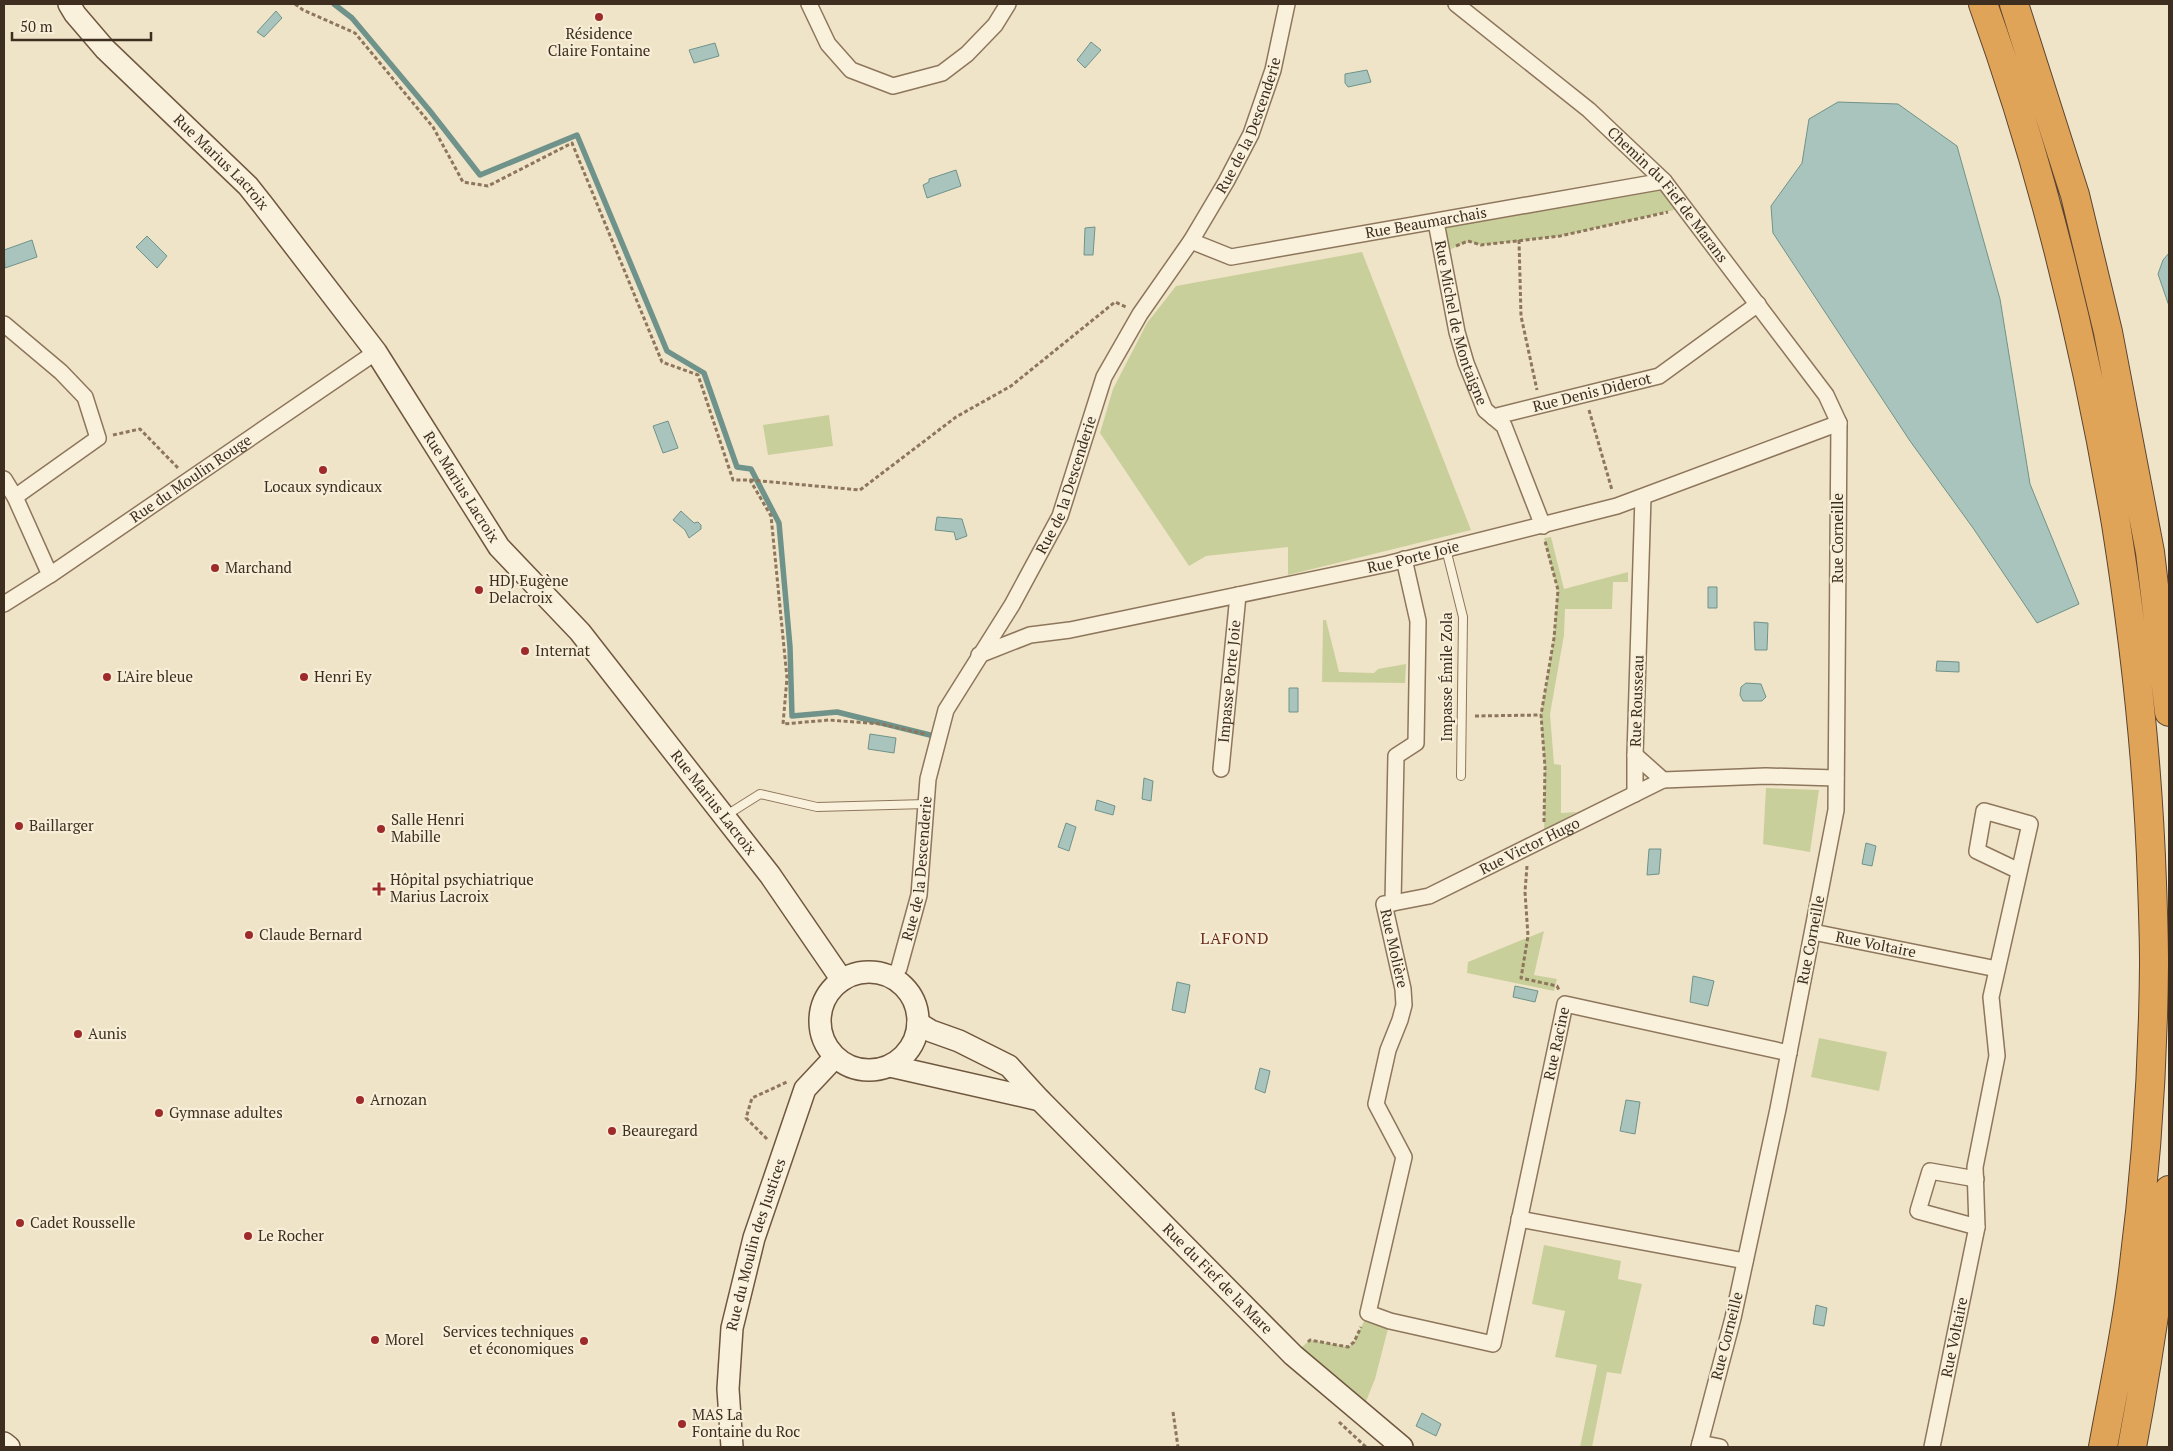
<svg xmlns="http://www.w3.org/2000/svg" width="2173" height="1451" font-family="'PT Serif',serif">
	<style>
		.green { fill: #c9cf9b }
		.water { fill: #a9c4bc; stroke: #6f938a }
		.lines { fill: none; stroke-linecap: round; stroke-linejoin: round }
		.stream { stroke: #6f938a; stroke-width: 5.5 }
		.lane-casing { stroke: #8d765c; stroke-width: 10 }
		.street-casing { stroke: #8d765c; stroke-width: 18 }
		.secondary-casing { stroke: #6f573f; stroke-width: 24 }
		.highway-casing { stroke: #5b4430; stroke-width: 30 }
		.path { stroke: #8d765c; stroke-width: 3; stroke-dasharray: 4 2.5; stroke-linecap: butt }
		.lane { stroke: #faf1dc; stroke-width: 8 }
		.street { stroke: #faf1dc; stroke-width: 15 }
		.secondary { stroke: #faf1dc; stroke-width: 21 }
		.highway { stroke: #e0a458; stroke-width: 28 }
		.poi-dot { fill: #9e2a2b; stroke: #f7eed8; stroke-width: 2 }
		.labels { text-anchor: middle; stroke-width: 4.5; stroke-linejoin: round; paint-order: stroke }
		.poi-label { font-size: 15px; fill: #3d2e20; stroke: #f7eed8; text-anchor: start }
		.street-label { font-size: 15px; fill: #3d2e20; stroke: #f7eed8 }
		.neighbourhood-label { font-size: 16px; letter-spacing: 1px; fill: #6b2e1e; stroke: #f7eed8 }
	</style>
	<rect width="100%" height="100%" fill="#f0e4c8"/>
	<path class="green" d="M 1664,181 L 1683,208 L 1560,236 L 1481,245 L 1468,241 L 1441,254 L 1436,222 Z
		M 1362,252 L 1471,530 L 1288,575 L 1288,547 L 1206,556 L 1189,566 L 1100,433 L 1113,389 L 1147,323 L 1176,286 Z
		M 829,415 L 833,446 L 768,455 L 763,425 Z
		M 1551,537 L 1564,589 L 1628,572 L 1628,582 L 1613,582 L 1612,609 L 1565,609 L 1564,635 L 1550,714 L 1554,764 L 1561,765 L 1561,813 L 1577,812 L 1544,830 L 1545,767 L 1541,715 L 1554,638 L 1558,590 L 1544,538 Z
		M 1323,620 L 1326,620 L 1339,672 L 1374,673 L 1378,669 L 1406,664 L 1405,683 L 1322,682 Z
		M 1766,788 L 1819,790 L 1810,852 L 1763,844 Z
		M 1544,931 L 1534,975 L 1557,979 L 1554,991 L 1467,973 L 1468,962 Z
		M 1819,1038 L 1887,1052 L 1879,1091 L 1811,1077 Z
		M 1544,1245 L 1621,1261 L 1618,1279 L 1642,1284 L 1621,1374 L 1607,1372 L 1592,1447 L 1580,1447 L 1597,1365 L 1555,1357 L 1565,1311 L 1532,1304 Z
		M 1368,1313 L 1390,1321 L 1375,1379 L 1361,1414 L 1293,1355 L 1310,1340 L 1348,1347 L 1354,1342 Z"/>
	<path class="water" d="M 276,11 L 282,18 L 264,37 L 257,32 Z
		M 1091,42 L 1101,50 L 1085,68 L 1077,60 Z
		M 715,43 L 719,56 L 694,63 L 689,50 Z
		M 1367,70 L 1371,82 L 1348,87 L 1345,83 L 1345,74 Z
		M 1838,102 L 1898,104 L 1957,146 L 2000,299 L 2030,484 L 2079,604 L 2037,623 L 1973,528 L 1910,441 L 1773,233 L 1771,206 L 1802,163 L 1809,119 Z
		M 956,170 L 961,186 L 927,198 L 923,185 L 929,182 L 929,179 Z
		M 1095,227 L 1093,255 L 1084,255 L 1085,228 Z
		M 147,236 L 167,256 L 157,268 L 136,247 Z
		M 32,240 L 37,257 L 5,268 L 4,250 Z
		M 2169,253 L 2169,306 L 2158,274 L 2163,260 Z
		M 668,421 L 678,448 L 663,453 L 653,426 Z
		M 681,511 L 694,523 L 698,522 L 701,525 L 701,529 L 689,538 L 685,530 L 673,520 Z
		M 937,517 L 962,519 L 967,536 L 956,540 L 954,532 L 935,530 Z
		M 1708,587 L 1717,587 L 1717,608 L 1708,608 Z
		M 1754,622 L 1768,623 L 1767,650 L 1755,650 Z
		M 1937,661 L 1959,662 L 1959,672 L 1936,671 Z
		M 1746,683 L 1761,684 L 1766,697 L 1762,701 L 1743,701 L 1740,695 L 1741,687 Z
		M 1289,688 L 1298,688 L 1298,712 L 1289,712 Z
		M 870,734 L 896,738 L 894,753 L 868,749 Z
		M 1144,778 L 1153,781 L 1151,801 L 1142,799 Z
		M 1097,800 L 1115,806 L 1113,815 L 1095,810 Z
		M 1066,823 L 1076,827 L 1069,851 L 1058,847 Z
		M 1866,843 L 1876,846 L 1872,866 L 1862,864 Z
		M 1649,849 L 1661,849 L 1659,874 L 1647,875 Z
		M 1693,976 L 1714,981 L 1708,1006 L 1690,1002 Z
		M 1177,982 L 1190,985 L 1185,1013 L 1172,1010 Z
		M 1515,986 L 1538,991 L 1535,1002 L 1513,997 Z
		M 1260,1068 L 1270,1071 L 1265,1093 L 1255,1089 Z
		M 1626,1100 L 1640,1102 L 1635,1134 L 1620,1131 Z
		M 1816,1305 L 1827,1308 L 1824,1326 L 1813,1324 Z
		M 1422,1413 L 1441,1424 L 1436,1436 L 1416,1426 Z"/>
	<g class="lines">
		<path class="stream" d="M 334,4 L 352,18 L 430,111 L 480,175 L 577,135 L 667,351 L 704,373 L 737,467 L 751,469 L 779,523 L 790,647 L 792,716 L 837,712 L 938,737"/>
		<defs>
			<path id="lane" d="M 1446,549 L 1463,617 L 1461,776
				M 725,816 L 760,794 L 817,807 L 926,804"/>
			<g id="street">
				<path d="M 809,4 L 828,44 L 851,70 L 893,86 L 942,73 L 967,54 L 995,25 L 1008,4"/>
				<path id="s1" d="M 1456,4 L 1589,110 L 1664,181 L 1826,395 L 1839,423 L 1836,810 L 1778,1109 L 1733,1318 L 1699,1447"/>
				<path id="s2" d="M 1436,222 L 1457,332 L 1466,363 L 1485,410 L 1504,426 L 1543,526"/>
				<path id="s3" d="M 1191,241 L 1231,257 L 1664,181"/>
				<path d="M 4,324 L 61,372 L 85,397 L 98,438 L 15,497"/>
				<path id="s4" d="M 1493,417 L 1659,376 L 1758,304"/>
				<path d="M 4,479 L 15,497 L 50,575"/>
				<path d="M 1643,497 L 1635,755 L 1663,780 L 1766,776 L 1836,778"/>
				<path id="s5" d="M 1404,559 L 1418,621 L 1416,743 L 1396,756 L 1393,903 L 1384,904 L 1403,989 L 1404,1005 L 1400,1020 L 1388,1050 L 1376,1104 L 1404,1157 L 1368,1313 L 1390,1321 L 1493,1344 L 1565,1004 L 1789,1053"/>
				<path id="s6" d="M 4,604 L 50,575 L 376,352"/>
				<path id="s7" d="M 979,655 L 1030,635 L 1070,630 L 1387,564 L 1617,506 L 1839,423"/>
				<path id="s8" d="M 1221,769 L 1238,595"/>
				<path d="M 1635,794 L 1635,755"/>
				<path id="s9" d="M 1393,903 L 1429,896 L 1663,780"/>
				<path id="s10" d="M 1813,932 L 1997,969"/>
				<path id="s11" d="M 892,978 L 899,968 L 919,895 L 928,779 L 946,710 L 1012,605 L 1060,516 L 1104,377 L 1140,314 L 1191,241 L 1226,182 L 1251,134 L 1273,70 L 1287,4"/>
				<path d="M 1976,1179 L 1930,1171 L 1918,1211 L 1977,1227"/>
				<path d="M 1519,1219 L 1745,1261"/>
				<path d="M 1700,1443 L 1720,1447"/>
				<path id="s12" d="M 1932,1447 L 1977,1227 L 1975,1167 L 1997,1056 L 1991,997 L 2030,824 L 1984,811 L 1977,851 L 2019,871"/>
			</g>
			<g id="secondary">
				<path id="s13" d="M 69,4 L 75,14 L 105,49 L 248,186 L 263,205 L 376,352 L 499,547 L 580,632 L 770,875 L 842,980"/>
				<circle cx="869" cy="1021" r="49"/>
				<path id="s14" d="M 918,1023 L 931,1031 L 959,1041 L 1009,1066 L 1040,1100 L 1293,1355 L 1402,1447"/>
				<path d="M 890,1066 L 1040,1100"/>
				<path d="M 4,1443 L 9,1447"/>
				<path id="s15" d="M 732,1447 L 728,1389 L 732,1328 L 754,1238 L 805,1089 L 835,1057"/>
			</g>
			<path id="highway" d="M 1983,4 C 2044,173 2086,347 2116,524 C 2135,644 2148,762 2152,883 C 2153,910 2154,937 2154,964 C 2153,1074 2145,1186 2130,1295 C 2123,1346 2112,1397 2103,1447
				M 2014,4 L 2075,195 L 2108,332 L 2150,552 L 2169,712
				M 2132,1447 C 2148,1362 2161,1277 2169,1190"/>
		</defs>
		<use href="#lane" class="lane-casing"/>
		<use href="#street" class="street-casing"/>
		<use href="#secondary" class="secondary-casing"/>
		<use href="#highway" class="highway-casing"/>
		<path class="path" d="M 295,4 L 303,10 L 355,33 L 433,127 L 463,182 L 488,186 L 572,143 L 662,362 L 698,375 L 733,480 L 750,480 L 771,516 L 787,678 L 783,724 L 829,720 L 881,724 L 925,734
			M 1519,240 L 1521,316 L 1537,390
			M 1456,246 L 1468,241 L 1481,245 L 1560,236 L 1668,212
			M 1589,410 L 1612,490
			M 113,435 L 140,429 L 178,468
			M 750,480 L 860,490 L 956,417 L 1011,386 L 1115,302 L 1126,307
			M 1475,716 L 1541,715
			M 1544,822 L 1545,767 L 1541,715 L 1554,638 L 1558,590 L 1545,541
			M 1527,866 L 1525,892 L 1528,936 L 1521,978 L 1557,986 L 1559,990
			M 767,1139 L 746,1118 L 752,1098 L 787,1082
			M 1308,1342 L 1310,1340 L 1348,1347 L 1354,1342 L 1361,1327
			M 1173,1412 L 1178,1447
			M 1339,1422 L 1366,1447"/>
		<use href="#lane" class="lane"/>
		<use href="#street" class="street"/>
		<use href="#secondary" class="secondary"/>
		<use href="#highway" class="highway"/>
	</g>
	<g class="poi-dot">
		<circle cx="599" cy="17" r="5"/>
		<circle cx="323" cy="470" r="5"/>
		<circle cx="215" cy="568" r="5"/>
		<circle cx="479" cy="590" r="5"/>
		<circle cx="525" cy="651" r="5"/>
		<circle cx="107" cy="677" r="5"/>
		<circle cx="304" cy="677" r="5"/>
		<circle cx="19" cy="826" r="5"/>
		<circle cx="381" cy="829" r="5"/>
		<path d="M376.5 881.5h5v5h5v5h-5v5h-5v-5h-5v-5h5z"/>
		<circle cx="249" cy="935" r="5"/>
		<circle cx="78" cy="1034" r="5"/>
		<circle cx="360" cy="1100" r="5"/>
		<circle cx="159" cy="1113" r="5"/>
		<circle cx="612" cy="1131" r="5"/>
		<circle cx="20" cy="1223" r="5"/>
		<circle cx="248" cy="1236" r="5"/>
		<circle cx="375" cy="1340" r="5"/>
		<circle cx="584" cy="1341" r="5"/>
		<circle cx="682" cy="1424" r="5"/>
	</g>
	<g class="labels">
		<g class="poi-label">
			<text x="599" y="39" text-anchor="middle">Résidence<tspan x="599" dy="17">Claire Fontaine</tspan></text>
			<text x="323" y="492" text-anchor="middle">Locaux syndicaux</text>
			<text x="225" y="573">Marchand</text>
			<text x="489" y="586">HDJ Eugène<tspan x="489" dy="17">Delacroix</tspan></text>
			<text x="535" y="656">Internat</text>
			<text x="117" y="682">L'Aire bleue</text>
			<text x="314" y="682">Henri Ey</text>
			<text x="391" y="825">Salle Henri<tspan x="391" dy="17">Mabille</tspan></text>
			<text x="29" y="831">Baillarger</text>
			<text x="390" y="885">Hôpital psychiatrique<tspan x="390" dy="17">Marius Lacroix</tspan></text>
			<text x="259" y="940">Claude Bernard</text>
			<text x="88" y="1039">Aunis</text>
			<text x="370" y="1105">Arnozan</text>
			<text x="169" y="1118">Gymnase adultes</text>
			<text x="622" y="1136">Beauregard</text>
			<text x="30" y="1228">Cadet Rousselle</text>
			<text x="258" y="1241">Le Rocher</text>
			<text x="574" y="1337" text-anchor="end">Services techniques<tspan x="574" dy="17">et économiques</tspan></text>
			<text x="385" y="1345">Morel</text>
			<text x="692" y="1420">MAS La<tspan x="692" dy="17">Fontaine du Roc</tspan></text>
		</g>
		<g class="street-label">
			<text dy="5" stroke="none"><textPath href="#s11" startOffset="938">Rue de la Descenderie</textPath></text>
			<text dy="5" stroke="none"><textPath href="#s13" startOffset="220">Rue Marius Lacroix</textPath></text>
			<text dy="5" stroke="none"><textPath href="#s1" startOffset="286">Chemin du Fief de Marans</textPath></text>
			<text dy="5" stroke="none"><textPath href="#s3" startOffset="241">Rue Beaumarchais</textPath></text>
			<text dy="5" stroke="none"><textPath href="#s2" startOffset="104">Rue Michel de Montaigne</textPath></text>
			<text dy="5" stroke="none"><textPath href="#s4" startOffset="102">Rue Denis Diderot</textPath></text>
			<text dy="5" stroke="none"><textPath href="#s6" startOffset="225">Rue du Moulin Rouge</textPath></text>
			<text dy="5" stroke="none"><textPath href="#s11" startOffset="532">Rue de la Descenderie</textPath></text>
			<text dy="5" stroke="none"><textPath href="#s13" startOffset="625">Rue Marius Lacroix</textPath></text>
			<text transform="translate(1838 538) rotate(-90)" y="5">Rue Corneille</text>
			<text dy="5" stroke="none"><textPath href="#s7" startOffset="446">Rue Porte Joie</textPath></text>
			<text transform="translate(1447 677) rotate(-90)" y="5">Impasse Émile Zola</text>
			<text dy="5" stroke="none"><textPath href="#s8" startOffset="88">Impasse Porte Joie</textPath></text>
			<text transform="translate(1637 701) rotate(-88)" y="5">Rue Rousseau</text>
			<text dy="5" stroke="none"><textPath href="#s13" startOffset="1030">Rue Marius Lacroix</textPath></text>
			<text dy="5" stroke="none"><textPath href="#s9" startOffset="149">Rue Victor Hugo</textPath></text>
			<text dy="5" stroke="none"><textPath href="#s11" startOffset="114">Rue de la Descenderie</textPath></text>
			<text transform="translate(1811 940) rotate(-79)" y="5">Rue Corneille</text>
			<text dy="5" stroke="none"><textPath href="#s10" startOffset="64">Rue Voltaire</textPath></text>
			<text dy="5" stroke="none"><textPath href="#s5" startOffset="411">Rue Molière</textPath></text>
			<text dy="5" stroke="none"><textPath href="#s5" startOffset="1228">Rue Racine</textPath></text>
			<text dy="5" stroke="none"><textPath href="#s15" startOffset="206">Rue du Moulin des Justices</textPath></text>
			<text dy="5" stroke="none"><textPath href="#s14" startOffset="399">Rue du Fief de la Mare</textPath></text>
			<text transform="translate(1727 1336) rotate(-76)" y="5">Rue Corneille</text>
			<text dy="5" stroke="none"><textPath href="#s12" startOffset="112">Rue Voltaire</textPath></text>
		</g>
		<g class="neighbourhood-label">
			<text x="1235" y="944">LAFOND</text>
		</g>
	</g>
	<rect width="2173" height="1451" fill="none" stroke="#3d2e20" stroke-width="10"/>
	<path d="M12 32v8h139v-8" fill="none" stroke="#3d2e20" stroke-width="2.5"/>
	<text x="20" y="32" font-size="15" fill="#3d2e20" stroke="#f7eed8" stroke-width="4" paint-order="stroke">50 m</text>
</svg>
